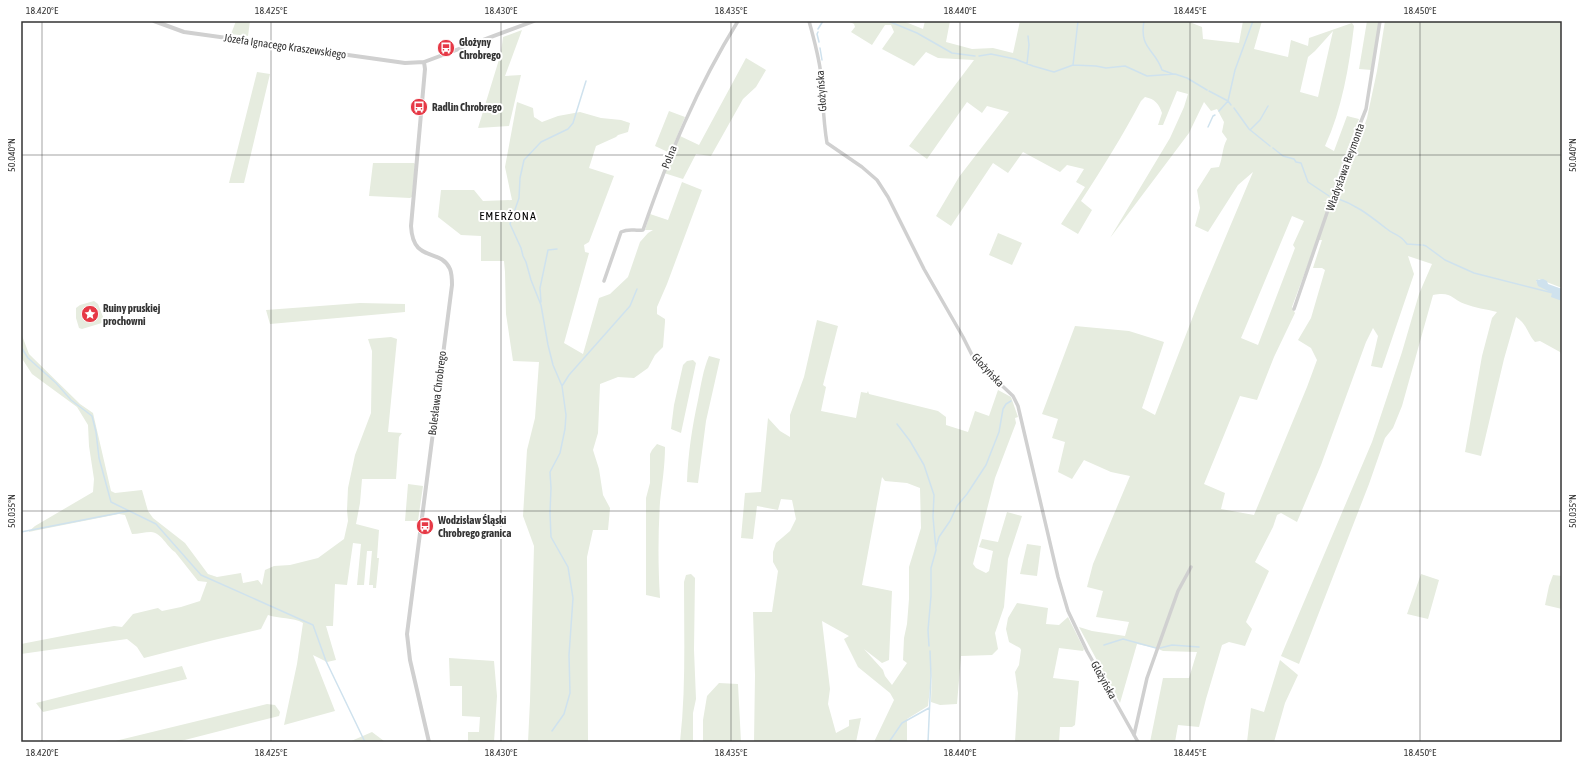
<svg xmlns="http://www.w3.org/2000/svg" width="1583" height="763" font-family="'Asap Condensed',sans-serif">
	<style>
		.green { fill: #e6ecdf; fill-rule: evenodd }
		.water { fill: #cfe2ee }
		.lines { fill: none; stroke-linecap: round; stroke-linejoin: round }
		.stream { stroke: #cfe2ee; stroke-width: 1.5 }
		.minor { stroke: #d0d0d0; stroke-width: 3.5 }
		.tertiary { stroke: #d0d0d0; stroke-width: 4 }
		.ticks { fill: none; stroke: #333; stroke-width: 1; stroke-opacity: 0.45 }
		.labels { text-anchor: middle; stroke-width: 4; stroke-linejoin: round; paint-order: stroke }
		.poi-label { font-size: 11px; font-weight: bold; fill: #333; stroke: #fff; text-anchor: start }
		.street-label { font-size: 11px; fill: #333; stroke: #fff }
		.neighbourhood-label { font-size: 12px; letter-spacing: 1px; fill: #000; stroke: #fff }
		.neatline { fill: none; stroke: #333; stroke-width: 1.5 }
		.ticks-label { font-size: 10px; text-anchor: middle; fill: #333 }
	</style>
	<rect width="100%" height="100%" fill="#fff"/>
	<path class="green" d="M 236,21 L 250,21 L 248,36 L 231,34 Z
		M 848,21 L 903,21 L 923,29 L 925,21 L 950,21 L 946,42 L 972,49 L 993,48 L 1013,53 L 1020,21 L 1191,21 L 1192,23 L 1202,27 L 1203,39 L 1239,43 L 1243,21 L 1262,21 L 1254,49 L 1288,57 L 1291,40 L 1308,46 L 1309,38 L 1352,23 L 1354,26 C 1349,67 1342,109 1325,146 L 1334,151 L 1347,116 L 1359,119 L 1339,171 L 1332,200 L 1322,202 L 1335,201 L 1339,196 L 1367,118 L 1377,71 L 1385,21 L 1562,21 L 1562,288 L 1539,279 L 1536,282 L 1562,289 L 1562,357 L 1560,352 L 1540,341 L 1535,342 C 1527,333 1527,324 1516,317 L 1504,359 L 1481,456 L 1465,452 L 1482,356 L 1492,318 L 1497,312 C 1486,309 1475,308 1465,304 C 1451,299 1452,291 1433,295 L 1402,406 L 1393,428 L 1385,438 L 1369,484 L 1299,664 L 1281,656 L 1372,442 L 1402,352 L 1419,294 L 1432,264 L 1408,256 L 1414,274 L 1382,368 L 1371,366 L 1378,336 L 1373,328 L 1366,342 L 1321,465 L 1297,522 L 1281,513 L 1277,515 L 1273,527 L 1255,562 L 1269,571 L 1246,622 L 1252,629 L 1245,646 L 1229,642 L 1222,645 L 1206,699 L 1199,727 L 1178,725 L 1175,742 L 1150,742 L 1163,678 L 1189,678 L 1197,652 L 1163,651 L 1156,648 L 1137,644 L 1120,703 L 1079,627 L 1092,631 L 1125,636 L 1129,622 L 1096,617 L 1103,591 L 1087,587 L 1093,564 L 1130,476 L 1111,472 L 1084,460 L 1072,479 L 1058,472 L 1065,442 L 1052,438 L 1058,419 L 1042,414 L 1075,326 L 1129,331 L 1164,342 L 1142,408 L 1155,415 L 1202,293 L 1253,172 L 1238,185 L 1208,232 L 1195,226 L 1200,208 L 1197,190 L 1211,168 L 1219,167 C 1223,157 1222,148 1227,139 L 1222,132 L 1224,122 L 1217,109 L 1211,111 L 1204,102 L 1189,133 L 1110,238 L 1170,138 L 1184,107 L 1188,94 L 1177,91 L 1163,125 L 1158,125 L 1162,113 C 1159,104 1155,99 1145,97 L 1141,101 C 1123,135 1102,169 1081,201 L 1092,210 L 1078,234 L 1061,224 L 1085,187 L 1076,182 L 1084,169 L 1067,165 L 1060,172 L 1023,152 L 1008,173 L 993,163 L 951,226 L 936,216 L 959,177 L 1009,112 L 987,106 L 982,113 L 967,102 L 927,159 L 909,146 L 974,60 L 938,58 L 926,52 L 914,66 L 882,49 L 894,32 L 891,25 L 885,25 L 872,45 L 851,32 L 855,27 L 854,24 ZM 1333,31 L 1318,97 L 1300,92 L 1308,57 L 1315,51 ZM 1292,216 L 1304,221 L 1293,245 L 1295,248 L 1258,345 L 1241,338 ZM 1317,240 L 1322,240 L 1313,268 L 1322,268 L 1325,270 L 1311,318 L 1298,340 L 1311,348 L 1317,360 L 1307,387 L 1254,515 L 1221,509 L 1225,493 L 1204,484 L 1240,396 L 1257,400 L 1274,357 L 1295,313 L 1292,307 Z
		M 1367,21 L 1379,21 L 1372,70 L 1359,69 Z
		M 522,30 L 505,76 L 521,75 L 509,126 L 478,128 L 501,53 L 503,37 Z
		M 746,58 L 766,70 L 756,87 L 743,99 L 711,156 L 696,154 L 683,179 L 664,173 L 680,136 L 699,145 Z
		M 257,72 L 270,74 L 244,183 L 229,183 Z
		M 517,102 L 533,108 L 534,117 L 542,122 L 558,116 L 580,112 L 601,118 L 621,120 L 630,123 L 628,132 L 618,135 L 616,137 L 596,146 L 589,168 L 614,176 L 589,242 L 584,245 L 585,252 L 589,253 L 564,343 L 583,354 L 599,298 L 610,294 L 628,277 L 640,242 L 648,233 L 653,230 L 645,230 L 650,214 L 668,220 L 682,182 L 702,190 L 667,284 L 657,307 L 657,314 L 665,319 L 665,322 L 663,347 L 655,355 L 648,368 L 634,378 L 618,377 L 600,384 L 598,433 L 593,450 L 599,469 L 603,495 L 610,508 L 608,530 L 593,530 L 587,557 L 588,742 L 528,742 L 530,701 L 534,546 L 523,516 L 527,450 L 535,418 L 539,362 L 513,361 L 506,314 L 505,272 L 504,261 L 481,261 L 481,236 L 461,235 L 438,217 L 441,190 L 474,190 L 483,201 L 512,200 L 505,167 Z
		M 669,111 L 685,117 L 670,153 L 655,146 Z
		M 373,163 L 414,163 L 415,164 L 412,197 L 410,198 L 369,196 Z
		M 998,233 L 1022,243 L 1012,265 L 989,255 Z
		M 94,301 L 98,304 L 105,322 L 82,329 L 79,328 L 76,318 L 76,308 L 80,305 Z
		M 360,303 L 405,304 L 405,312 L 270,324 L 266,310 Z
		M 817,320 L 838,326 L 823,385 L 826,387 L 821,411 L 856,418 L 861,392 L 867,393 L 868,391 L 869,394 L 938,411 L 946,417 L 946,425 L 968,432 L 975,411 L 989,416 L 998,390 L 1011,397 L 1018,417 L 1015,418 L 1016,423 L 995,478 L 973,564 L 976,568 L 986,573 L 989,571 L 993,551 L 979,547 L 982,539 L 998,542 L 1007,512 L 1022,516 L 1008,559 L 1004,607 L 995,633 L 998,649 L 992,655 L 961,656 L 957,704 L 940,705 L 931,702 L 932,670 L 928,706 L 907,719 L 907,742 L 874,742 L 894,700 L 890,693 L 858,667 L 844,639 L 849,636 L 822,621 L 830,689 L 828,704 L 836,733 L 849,726 L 849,720 L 861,718 L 856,742 L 754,742 L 755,675 L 753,612 L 772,612 L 778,571 L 773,562 L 773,552 L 776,543 L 790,531 L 796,519 L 792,500 L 781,499 L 778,510 L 757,506 L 753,539 L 741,538 L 745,493 L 761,492 L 768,418 L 780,431 L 790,437 L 790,415 L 804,377 ZM 882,477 L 885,481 L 907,483 L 920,488 L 921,528 L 909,567 L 909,599 L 907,624 L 904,638 L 903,660 L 907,663 L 892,685 L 885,676 L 883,670 L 864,649 L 882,663 L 889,660 L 892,591 L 862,585 Z
		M 21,333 L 29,354 L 80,404 L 93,413 L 111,491 L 115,493 L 142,490 L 148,511 L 153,518 L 185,543 L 208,574 L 217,577 L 241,573 L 243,583 L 258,580 L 262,585 L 265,570 L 274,566 L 290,565 L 318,558 L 344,539 L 348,521 L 347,510 L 348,488 L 355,455 L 371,413 L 372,351 L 368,339 L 391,337 L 397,339 L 388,432 L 402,433 L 399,437 L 396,479 L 362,479 L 360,503 L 356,524 L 379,530 L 377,558 L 379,558 L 376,588 L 373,588 L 373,585 L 369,585 L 372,551 L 367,551 L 364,585 L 357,585 L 361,544 L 353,543 L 347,585 L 335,584 L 333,626 L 326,626 L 336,660 L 327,662 L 313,655 L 335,711 L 284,725 L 297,664 L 303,623 C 293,617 279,619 268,615 L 261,629 L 214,640 L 144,658 L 137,647 L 127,639 L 21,654 L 21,644 L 114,626 L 122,627 L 133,614 L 158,608 L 162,611 L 181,607 L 200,601 L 207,582 L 198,581 L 175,552 C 167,547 161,532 151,532 C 145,532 138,534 132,534 L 125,515 L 119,514 L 28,532 L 35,526 L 93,492 L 94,479 L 89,446 L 88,425 L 77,407 L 32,374 L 21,357 Z
		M 709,356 L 720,359 L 706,421 L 698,483 L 687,482 C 688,455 692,427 698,400 C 701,385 703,370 709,356 Z
		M 693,360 L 696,363 L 681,433 L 671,429 L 674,405 L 683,365 L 687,361 Z
		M 657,444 L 665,447 C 665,466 662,484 660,502 C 658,534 658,567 660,598 L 646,595 L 646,498 L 650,483 L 650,454 L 652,450 Z
		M 408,484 L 423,486 L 418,521 L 405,521 Z
		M 1027,544 L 1041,546 L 1037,576 L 1020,574 Z
		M 691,574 L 695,578 L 694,650 L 696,699 L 693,713 L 693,742 L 680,742 C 686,689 684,636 684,582 L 686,575 Z
		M 1421,574 L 1439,580 L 1428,619 L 1407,614 Z
		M 1553,575 L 1562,576 L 1562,609 L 1545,605 L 1549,586 Z
		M 1017,603 L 1048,608 L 1046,624 L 1059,625 L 1068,617 L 1084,649 L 1083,651 L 1059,648 L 1053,678 L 1079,681 L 1075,725 L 1072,727 L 1060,727 L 1059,742 L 1015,742 L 1018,693 L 1015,672 L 1019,665 L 1021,650 L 1020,648 L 1009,642 L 1006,629 L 1008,618 Z
		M 449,658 L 494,661 L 497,696 L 494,742 L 468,742 L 468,732 L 479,732 L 480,717 L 462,716 L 462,686 L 450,686 Z
		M 1280,660 L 1298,675 L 1285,703 L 1274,742 L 1247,742 L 1251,708 L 1264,712 Z
		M 182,666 L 187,679 L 43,712 L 36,703 Z
		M 719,683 L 738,684 L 741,742 L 703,742 L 703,720 L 707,696 Z
		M 267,704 L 275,705 L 280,712 L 279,716 L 177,742 L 111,742 Z
		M 372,732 L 384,741 L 387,742 L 349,742 Z"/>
	<path class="water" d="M 1543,279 L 1547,281 L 1548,284 L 1562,289 L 1562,301 L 1551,297 L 1552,293 L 1538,286 L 1536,280 Z"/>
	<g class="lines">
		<path class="stream" d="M 888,21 L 917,33 L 952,53 L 975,56
			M 1144,21 C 1139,49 1155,49 1162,70 L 1173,74
			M 818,29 L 823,21
			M 818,32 L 817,34 L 819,42
			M 820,48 L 822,60
			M 979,56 L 991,54 L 1015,59 L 1033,66 L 1054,72 L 1073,65 L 1096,66 L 1106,68 L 1125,66 L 1147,76 L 1175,74 L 1187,78 L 1207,90
			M 1027,64 L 1029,45 L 1028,36
			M 1073,65 L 1078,21
			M 1209,91 L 1228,101 L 1231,105
			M 1234,108 L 1249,129 L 1270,146
			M 1219,111 L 1228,101 L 1235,70 L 1253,21
			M 1208,127 L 1213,116 L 1215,115
			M 1250,130 L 1260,120 L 1268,106
			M 1273,148 L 1283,156 L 1294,159 L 1296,162 L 1301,163 L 1308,182 L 1329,196
			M 1336,198 C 1357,205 1370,216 1387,229 C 1395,236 1399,233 1407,244 L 1421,245
			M 1423,245 L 1426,246 L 1445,260 L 1474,273 L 1553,293
			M 541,302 L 540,288 L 548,250 L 557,249
			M 21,347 L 28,358 L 56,383 L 71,400 L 92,416 L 96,432 L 99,458 L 111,502 L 156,524 L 201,575 L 313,625 L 326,661 L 365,742
			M 562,386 L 569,375 L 630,306 L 637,289
			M 897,424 L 910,441 L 924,465 L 934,495 L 933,517 L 936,550 L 931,568 L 931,596 L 928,630 L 929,646
			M 21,532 L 129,511
			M 936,547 L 939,537 L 950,521 L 957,506 L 967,494 L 986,465 L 999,432 L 1003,409 L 1006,404 L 1011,401
			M 1104,645 L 1123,639 L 1156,648
			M 1160,648 L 1172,645 L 1199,647
			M 552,731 L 564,714 L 570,693 L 569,655 L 573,598 L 568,567 L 551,537 L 550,513 L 551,488 L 550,472 L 560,453 L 565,429 L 566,415 L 562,386 L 553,365 L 548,345 L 541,305 L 531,280 L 526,262 L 523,256 L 521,248 L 510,224 L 519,198 L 520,178 L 524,160 L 541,142 L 568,129 L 573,123 L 586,81
			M 889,742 L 902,723 L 929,708
			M 928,742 L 931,676 L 930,651"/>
		<path class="minor" d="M 809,21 C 814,39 819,57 821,75 C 823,98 823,120 827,143 L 862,167 L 877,180 L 888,197 L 924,269 L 963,337 L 972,355 L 978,363 L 1013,396 L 1018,406 L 1058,577 L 1068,611 L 1087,651 L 1138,742
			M 604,281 L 621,232 C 629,228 634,231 643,230 C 669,155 696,89 738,21
			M 1294,309 L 1342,169 L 1366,109 L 1380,21
			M 1134,735 L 1147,678 L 1178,591 L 1191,567"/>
		<path class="tertiary" d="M 154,21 L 184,32 L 405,63 L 424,62 L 534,21
			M 424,62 L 425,69 L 411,226 C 413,264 440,247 450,269 C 452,274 452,280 452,285 L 407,634 L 410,660 L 429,742"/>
	</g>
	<path class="ticks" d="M 42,21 L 42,742M 271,21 L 271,742M 501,21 L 501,742M 731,21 L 731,742M 960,21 L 960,742M 1190,21 L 1190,742M 1420,21 L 1420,742M 21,155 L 1562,155M 21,511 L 1562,511"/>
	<defs>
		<symbol id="bus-disc" viewBox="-11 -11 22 22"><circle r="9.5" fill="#e63946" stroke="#fff"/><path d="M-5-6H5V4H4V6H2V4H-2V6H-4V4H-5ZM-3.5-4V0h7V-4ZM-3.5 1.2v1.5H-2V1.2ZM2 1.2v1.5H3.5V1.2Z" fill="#fff"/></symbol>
		<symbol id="sight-disc" viewBox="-11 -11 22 22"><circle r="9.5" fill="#e63946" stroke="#fff"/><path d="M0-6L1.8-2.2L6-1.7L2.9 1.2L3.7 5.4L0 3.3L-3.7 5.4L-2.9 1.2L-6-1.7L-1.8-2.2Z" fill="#fff"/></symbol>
	</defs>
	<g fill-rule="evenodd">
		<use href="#bus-disc" x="436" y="38" width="20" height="20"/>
		<use href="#bus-disc" x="409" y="97" width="20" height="20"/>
		<use href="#sight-disc" x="80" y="304" width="20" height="20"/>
		<use href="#bus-disc" x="415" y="516" width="20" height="20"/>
	</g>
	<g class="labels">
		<g class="poi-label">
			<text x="459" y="46">Głożyny<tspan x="459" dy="13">Chrobrego</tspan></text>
			<text x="432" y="111">Radlin Chrobrego</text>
			<text x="103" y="312">Ruiny pruskiej<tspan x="103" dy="13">prochowni</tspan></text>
			<text x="438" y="524">Wodzisław Śląski<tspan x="438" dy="13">Chrobrego granica</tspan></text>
		</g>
		<g class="street-label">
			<text transform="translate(285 46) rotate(8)" y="4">Józefa Ignacego Kraszewskiego</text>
			<text transform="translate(821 91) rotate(-94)" y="4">Głożyńska</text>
			<text transform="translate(669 157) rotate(-69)" y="4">Polna</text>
			<text transform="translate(1345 167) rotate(-70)" y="4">Władysława Reymonta</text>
			<text transform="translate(988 370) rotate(47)" y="4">Głożyńska</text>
			<text transform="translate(437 393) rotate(-83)" y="4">Bolesława Chrobrego</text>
			<text transform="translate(1104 680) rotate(61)" y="4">Głożyńska</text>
		</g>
		<g class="neighbourhood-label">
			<text x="508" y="220">EMERŻONA</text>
		</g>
	</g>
	<rect width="1583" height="763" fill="none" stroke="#ffffff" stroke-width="44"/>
	<rect x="22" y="22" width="1539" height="719" class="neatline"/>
	<g class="ticks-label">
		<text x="42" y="14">18.420°E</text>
		<text x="271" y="14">18.425°E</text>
		<text x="501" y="14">18.430°E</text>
		<text x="731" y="14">18.435°E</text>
		<text x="960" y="14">18.440°E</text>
		<text x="1190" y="14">18.445°E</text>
		<text x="1420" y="14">18.450°E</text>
		<text transform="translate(11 155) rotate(-90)" y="4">50.040°N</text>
		<text transform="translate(1572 155) rotate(-90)" y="4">50.040°N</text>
		<text transform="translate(11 511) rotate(-90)" y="4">50.035°N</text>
		<text transform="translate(1572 511) rotate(-90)" y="4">50.035°N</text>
		<text x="42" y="756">18.420°E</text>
		<text x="271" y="756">18.425°E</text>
		<text x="501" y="756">18.430°E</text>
		<text x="731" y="756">18.435°E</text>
		<text x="960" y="756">18.440°E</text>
		<text x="1190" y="756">18.445°E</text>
		<text x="1420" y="756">18.450°E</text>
	</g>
</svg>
